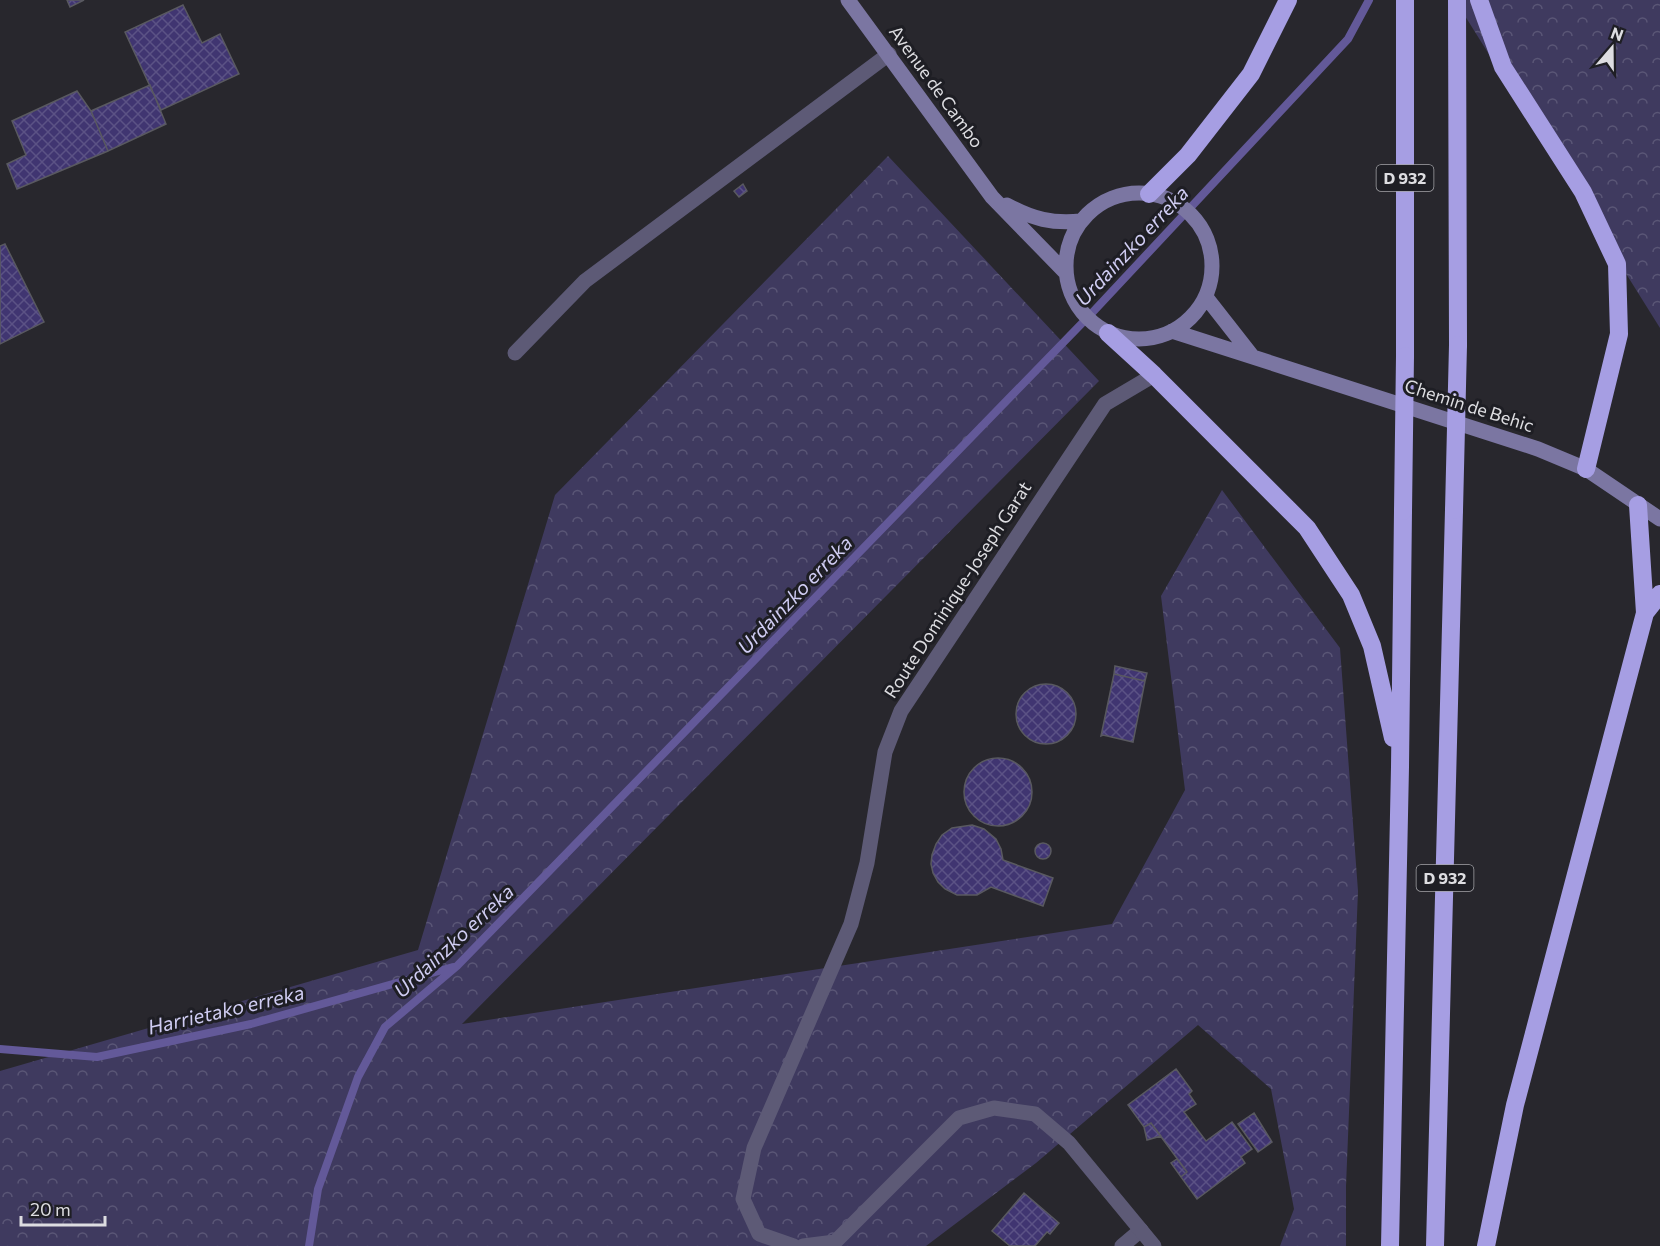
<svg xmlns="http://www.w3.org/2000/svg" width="1660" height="1246" font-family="Commissioner,sans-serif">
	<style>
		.forest { fill: url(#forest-crowns) }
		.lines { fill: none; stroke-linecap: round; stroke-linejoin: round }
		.stream { stroke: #635999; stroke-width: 8 }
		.building { fill: url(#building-cross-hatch); stroke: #595960; stroke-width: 1.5 }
		.lane { stroke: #5d5a76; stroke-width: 15 }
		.street { stroke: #5d5a76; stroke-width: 15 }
		.secondary { stroke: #7b76a2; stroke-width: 15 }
		.highway { stroke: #a69ee3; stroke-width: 18 }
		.highway-bridge { stroke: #a69ee3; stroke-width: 18 }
		.labels { text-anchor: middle; stroke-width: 6; stroke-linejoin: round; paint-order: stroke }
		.shield { fill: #1e1e24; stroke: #a4a4a8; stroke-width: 1.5 }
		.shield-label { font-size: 16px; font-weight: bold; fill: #dddde1 }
		.street-label { font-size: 18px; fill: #dddde1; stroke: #1e1e24 }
		.water-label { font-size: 20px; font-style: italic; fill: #d0cdf3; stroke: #1e1e24 }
	</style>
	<defs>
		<pattern id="forest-crowns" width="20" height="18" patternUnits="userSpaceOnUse" patternTransform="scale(1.5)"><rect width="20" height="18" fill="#3f3a5f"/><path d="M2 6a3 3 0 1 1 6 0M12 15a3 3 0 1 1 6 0" fill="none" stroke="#5a5676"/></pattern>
		<pattern id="building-cross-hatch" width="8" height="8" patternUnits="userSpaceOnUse" patternTransform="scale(1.5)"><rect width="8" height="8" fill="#403571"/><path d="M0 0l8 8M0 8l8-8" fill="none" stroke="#5b5285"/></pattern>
	</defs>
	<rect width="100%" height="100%" fill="#28272d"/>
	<path class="forest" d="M 1455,0 L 1660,0 L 1660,328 Z
		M 888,156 L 1099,381 L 462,1024 L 1112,924 L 1185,790 L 1161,596 L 1222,490 L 1340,648 L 1358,891 L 1346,1186 L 1346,1246 L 1280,1246 L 1294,1209 L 1271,1089 L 1198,1025 L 1036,1163 L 926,1246 L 0,1246 L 0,1071 L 418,950 L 555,495 Z"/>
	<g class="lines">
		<path class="stream" d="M 0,1049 L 97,1057 L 251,1024 L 453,967
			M 309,1246 L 318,1189 L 358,1077 L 385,1027 L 457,966 L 1091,314 L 1348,39 L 1369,0"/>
	</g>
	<path class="building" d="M 67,0 L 84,0 L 70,7 Z
		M 183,5 L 202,43 L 220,34 L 239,74 L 161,110 L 125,32 Z
		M 150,85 L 166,124 L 108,151 L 91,111 Z
		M 77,91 L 91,111 L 108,151 L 17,189 L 7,164 L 26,155 L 12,121 Z
		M 743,184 L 747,191 L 739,197 L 734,191 Z
		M 5,244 L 44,322 L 0,344 L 0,246 Z
		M 1115,666 L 1147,673 L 1145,681 L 1114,674 Z
		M 1114,674 L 1145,681 L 1133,742 L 1103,735 L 1101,736 Z
		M1016 714a30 30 0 1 1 60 0a30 30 0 1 1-60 0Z
		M964 792a34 34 0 1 1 68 0a34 34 0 1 1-68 0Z
		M 972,825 L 984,829 L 996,839 L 1001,849 L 1003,860 L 1053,878 L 1043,906 L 991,887 L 977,895 L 957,895 L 945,889 L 938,882 L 933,873 L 931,864 L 932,855 L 936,844 L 942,835 L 952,828 Z
		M1035 851a8 8 0 1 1 16 0a8 8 0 1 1-16 0Z
		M 1176,1069 L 1192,1091 L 1189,1094 L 1196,1104 L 1184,1112 L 1206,1141 L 1232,1122 L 1252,1149 L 1241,1157 L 1245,1163 L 1197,1199 L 1181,1177 L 1187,1172 L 1151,1123 L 1144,1127 L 1128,1105 Z
		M 1254,1113 L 1272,1142 L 1258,1152 L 1238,1124 Z
		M 1151,1123 L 1161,1136 L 1147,1140 L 1144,1127 Z
		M 1177,1159 L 1187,1172 L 1181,1177 L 1171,1163 Z
		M 1024,1193 L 1059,1223 L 1050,1234 L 1047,1232 L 1035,1246 L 1010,1246 L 992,1231 Z"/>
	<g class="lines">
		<path class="lane" d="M 515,353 L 585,281 L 889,54
			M 1122,1246 L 1141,1230"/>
		<path class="street" d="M 794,1246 L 759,1234 L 743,1199 L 754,1148 L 851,924 L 867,863 L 885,752 L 901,711 L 1105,404 L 1154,375
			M 803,1246 L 835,1242 L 959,1118 L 994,1108 L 1035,1114 L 1069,1143 L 1154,1246"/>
		<path class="secondary" d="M 848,0 L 992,197 L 1066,273
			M1066 266a73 73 0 1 1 146 0a73 73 0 1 1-146 0Z
			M 1007,205 C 1033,219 1052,224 1081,221
			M 1206,297 L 1253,357
			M 1172,331 L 1538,449 L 1586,469 L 1660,519"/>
		<path class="highway" d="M 1457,0 L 1458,345
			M 1479,0 L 1503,67 L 1583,192 L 1617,264 L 1619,334 L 1586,469
			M 1149,194 L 1188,155 L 1251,74 L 1288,0
			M 1108,333 L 1154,375 L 1307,528 L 1351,595 L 1372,646 L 1393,738
			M 1405,356 L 1405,0
			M 1638,505 L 1645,613
			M 1390,1246 L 1400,767 L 1403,511
			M 1435,1246 L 1454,510
			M 1486,1246 L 1515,1105 L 1645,613 L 1660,594"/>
		<path class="highway-bridge" d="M 1454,510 L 1458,345
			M 1403,511 L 1405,356"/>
	</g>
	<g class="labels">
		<g class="shield">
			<rect x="1376.5" y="165" width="57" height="26" rx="4.5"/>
			<rect x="1416.5" y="865" width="57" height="26" rx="4.5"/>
		</g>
		<g class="shield-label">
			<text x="1405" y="184">D 932</text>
			<text x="1445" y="884">D 932</text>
		</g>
		<g class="street-label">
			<text transform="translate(936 87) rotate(54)" y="6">Avenue de Cambo</text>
			<text transform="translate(1469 406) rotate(18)" y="6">Chemin de Behic</text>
			<text transform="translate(958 590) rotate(-57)" y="6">Route Dominique-Joseph Garat</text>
		</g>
		<g class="water-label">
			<text transform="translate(1132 246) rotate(-47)" y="7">Urdainzko erreka</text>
			<text transform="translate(795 595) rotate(-46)" y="7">Urdainzko erreka</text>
			<text transform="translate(454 941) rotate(-43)" y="7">Urdainzko erreka</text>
			<text transform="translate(226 1010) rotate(-13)" y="7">Harrietako erreka</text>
		</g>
	</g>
	<g transform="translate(1612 48) rotate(20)" stroke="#1e1e24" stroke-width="4.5" paint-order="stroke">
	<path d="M0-4.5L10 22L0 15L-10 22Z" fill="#dddde1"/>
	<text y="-9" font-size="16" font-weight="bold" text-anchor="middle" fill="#dddde1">N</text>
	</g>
	<path d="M21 1216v9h84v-9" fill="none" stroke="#dddde1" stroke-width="3"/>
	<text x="30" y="1216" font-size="18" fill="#dddde1" stroke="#1e1e24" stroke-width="4.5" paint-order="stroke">20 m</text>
</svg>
